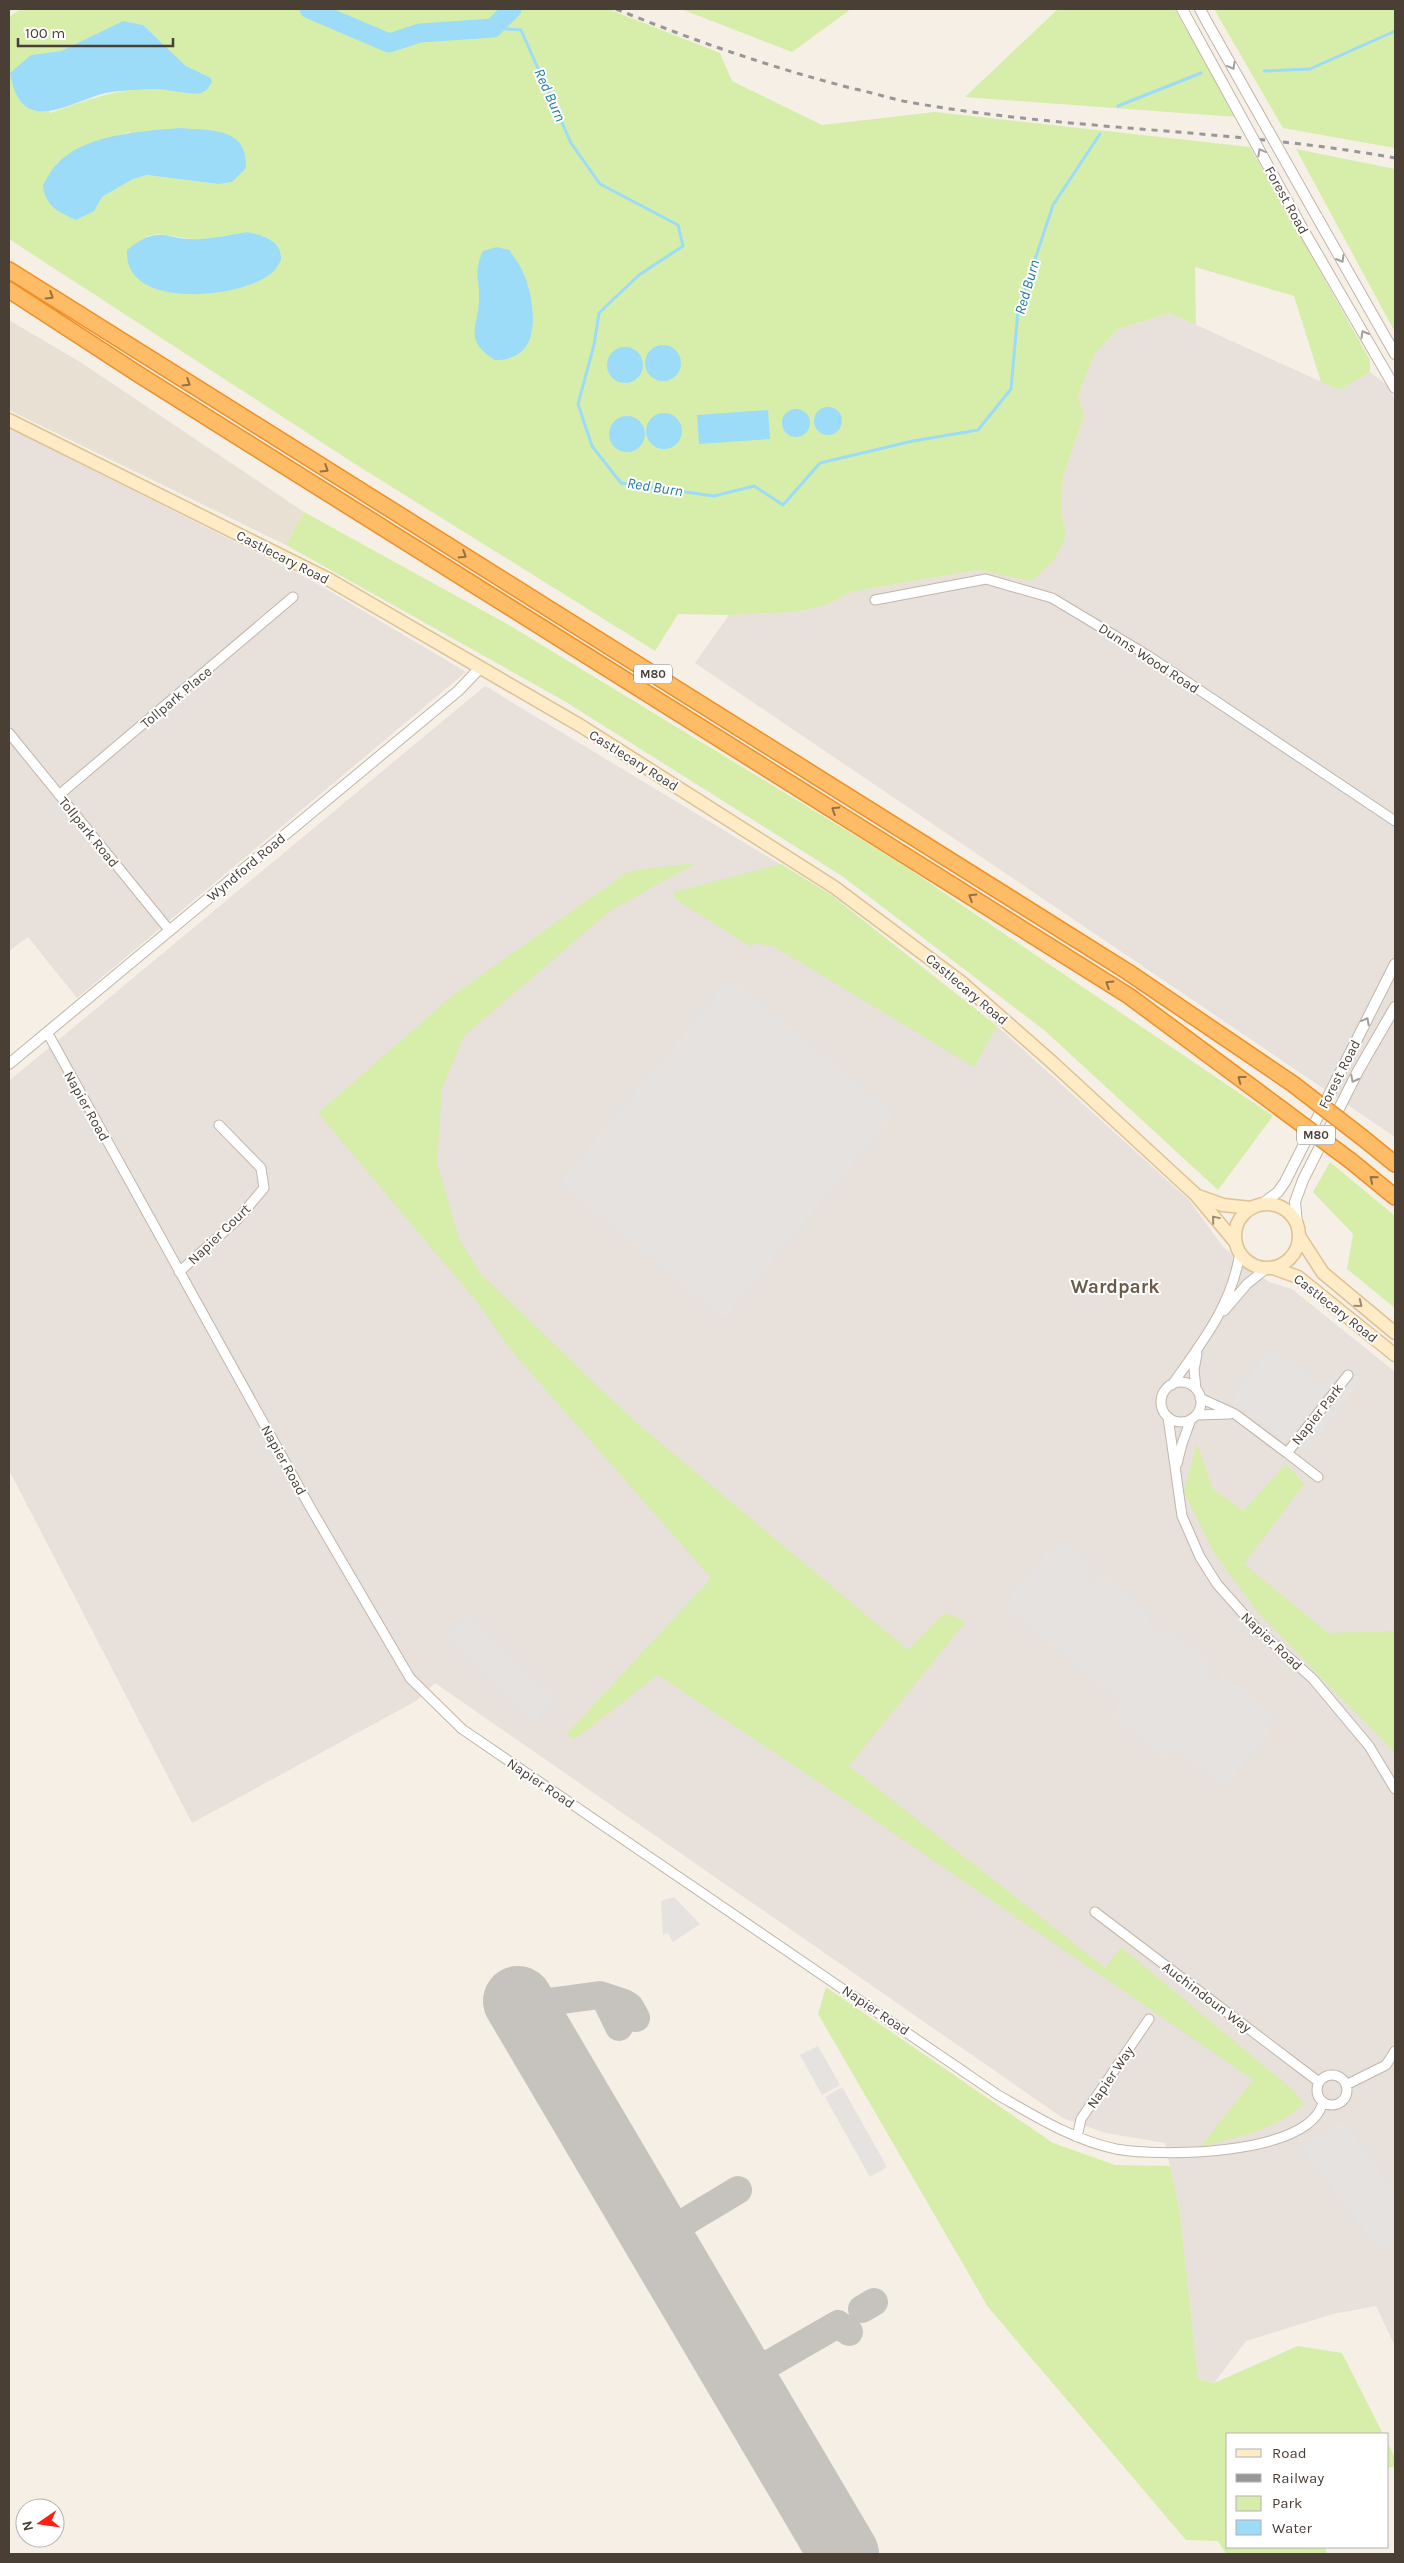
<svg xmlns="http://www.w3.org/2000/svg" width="1404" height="2563" font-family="Karla,sans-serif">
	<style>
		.residential { fill: #e9e0d4 }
		.industrial { fill: #e7e0db }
		.green { fill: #d6eeaa; fill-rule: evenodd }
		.parking { fill: #e5e2df }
		.water { fill: #9cdcf8 }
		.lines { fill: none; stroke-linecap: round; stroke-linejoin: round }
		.stream { stroke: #9cdcf8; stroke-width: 3 }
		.river { stroke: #9cdcf8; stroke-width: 19 }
		.taxiway { stroke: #c6c3be; stroke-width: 28 }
		.runway { stroke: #c6c3be; stroke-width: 70 }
		.minor-casing { stroke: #c2b6a8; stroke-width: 11 }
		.tertiary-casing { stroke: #c2b6a8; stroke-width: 12 }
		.secondary-casing { stroke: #ddc293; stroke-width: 15 }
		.motorway-casing { stroke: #ef9026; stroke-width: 18 }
		.minor { stroke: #fff; stroke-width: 9 }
		.tertiary { stroke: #fff; stroke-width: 10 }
		.secondary { stroke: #ffebc6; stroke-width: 12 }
		.motorway { stroke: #ffbc67; stroke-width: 15 }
		.rail { stroke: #979797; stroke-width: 3; stroke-dasharray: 6 6; stroke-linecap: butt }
		.tertiary-bridge-casing { stroke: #c2b6a8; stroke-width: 12; stroke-linecap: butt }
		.motorway-bridge-casing { stroke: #ef9026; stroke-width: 18; stroke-linecap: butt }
		.tertiary-bridge { stroke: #fff; stroke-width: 10 }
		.motorway-bridge { stroke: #ffbc67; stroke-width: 15 }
		.oneway { stroke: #a49f9a }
		.oneway2 { stroke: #927148 }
		.oneway3 { stroke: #9b8c76 }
		.labels { text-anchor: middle; stroke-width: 4; stroke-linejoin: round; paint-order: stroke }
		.shield { fill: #fff; stroke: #807971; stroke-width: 1 }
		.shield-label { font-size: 12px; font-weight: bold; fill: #493f34 }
		.street-label { font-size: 14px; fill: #493f34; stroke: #fff }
		.water-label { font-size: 15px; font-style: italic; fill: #1f7ba7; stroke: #fff }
		.district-label { font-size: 19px; font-weight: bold; fill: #6d5b4a; stroke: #fff }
	</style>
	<rect width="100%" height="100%" fill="#f5efe6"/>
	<path class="residential" d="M 9,320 L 80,362 L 304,512 L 286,545 L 9,410 Z"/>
	<path class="industrial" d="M 1170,313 L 1339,390 L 1370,372 L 1388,386 L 1395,400 L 1395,1137 L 695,663 L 729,615 L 796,612 L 826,605 L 851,592 L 978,570 L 1032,580 L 1054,560 L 1066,533 L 1061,513 L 1063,476 L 1084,416 L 1078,396 L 1094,355 L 1118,329 Z
		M 9,428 L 316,583 L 466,672 L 77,998 L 28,937 L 9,951 Z
		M 485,686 L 831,895 L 997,1026 L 1189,1200 L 1224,1248 L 1269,1282 L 1292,1289 L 1395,1372 L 1395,2346 L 1376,2306 L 1333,2314 L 1246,2341 L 1214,2383 L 1198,2379 L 1180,2213 L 1165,2143 L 1106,2133 L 1063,2118 L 435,1683 L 416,1701 L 192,1823 L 9,1470 L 9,1081 Z"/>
	<path class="green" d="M 21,9 L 608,9 L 720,53 L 732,81 L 822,125 L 935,112 L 1250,147 L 1370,360 L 1370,372 L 1339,390 L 1321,382 L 1294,296 L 1195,267 L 1196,325 L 1170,313 L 1118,329 L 1094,355 L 1078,396 L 1084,416 L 1063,476 L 1061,513 L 1066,533 L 1063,544 L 1054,560 L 1032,581 L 978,570 L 851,592 L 826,605 L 796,612 L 729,615 L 678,614 L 655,651 L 355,464 L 9,239 L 9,17 ZM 123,21 L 143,25 L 186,66 L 210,78 L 191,93 C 144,79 94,97 50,113 L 31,55 L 61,51 ZM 129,132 L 218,184 L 147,175 L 133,179 L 102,197 L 56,164 L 82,147 ZM 248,232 L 269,238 L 279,247 L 144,237 L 157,234 L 199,240 Z
		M 681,9 L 851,9 L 792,52 Z
		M 1058,9 L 1175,9 L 1236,117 L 965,97 Z
		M 1214,9 L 1395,9 L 1395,148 L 1283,128 Z
		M 1296,149 L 1395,169 L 1395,332 Z
		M 304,512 L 509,625 L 900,863 L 1273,1116 L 1218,1190 L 1044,1030 L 842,876 L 566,702 L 286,545 Z
		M 696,863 L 610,911 L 464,1036 L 442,1088 L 437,1162 L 459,1239 L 481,1274 L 633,1420 L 908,1650 L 944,1613 L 966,1621 L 849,1766 L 1105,1968 L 1121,1947 L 1294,2091 L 1304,2104 C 1275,2130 1237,2137 1200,2147 L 1253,2080 L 835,1793 L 658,1675 L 575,1739 L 566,1735 L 711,1578 L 510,1349 L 477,1302 L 318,1113 L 453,995 L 629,871 Z
		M 781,864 L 831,895 L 997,1026 L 974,1067 L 773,946 L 752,943 L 753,948 L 675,899 L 674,892 Z
		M 1330,1162 L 1395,1216 L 1395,1308 L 1347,1269 L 1353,1234 L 1313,1192 Z
		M 1197,1443 L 1213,1489 L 1243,1511 L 1286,1464 L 1304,1484 L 1244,1564 L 1328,1633 L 1395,1631 L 1395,1753 L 1259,1614 L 1214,1553 L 1184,1492 Z
		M 826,1987 L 1053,2143 L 1115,2165 L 1170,2166 L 1180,2213 L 1198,2379 L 1214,2383 L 1298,2346 L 1342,2353 L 1383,2434 L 1228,2434 L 1228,2547 L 1325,2547 L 1327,2554 L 1226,2554 L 1218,2541 L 1186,2540 L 988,2307 L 818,2014 Z
		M 1388,2443 L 1395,2458 L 1395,2466 L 1388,2468 Z"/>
	<path class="parking" d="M 730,978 L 894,1114 L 724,1319 L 560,1183 Z
		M 1271,1347 L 1323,1386 L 1337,1369 L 1358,1385 L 1306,1454 L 1232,1399 Z
		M 1065,1543 L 1094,1567 L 1087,1576 L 1095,1583 L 1104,1575 L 1153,1617 L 1146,1625 L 1157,1635 L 1166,1626 L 1210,1663 L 1203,1673 L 1214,1683 L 1223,1673 L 1273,1716 L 1265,1725 L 1269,1730 L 1268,1737 L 1223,1787 L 1177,1749 L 1167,1761 L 1111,1714 L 1121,1702 L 1003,1605 L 1047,1551 L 1050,1548 L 1057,1551 Z
		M 467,1613 L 556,1699 L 533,1723 L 444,1636 Z
		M 674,1897 L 700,1924 L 673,1942 L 668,1933 L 663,1935 L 661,1901 Z
		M 818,2046 L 840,2085 L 822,2095 L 800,2055 Z
		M 842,2087 L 887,2167 L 870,2177 L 825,2097 Z
		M 1342,2120 L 1395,2192 L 1395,2244 L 1382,2255 L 1303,2149 Z"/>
	<path class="water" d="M 123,21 L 143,25 L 186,66 L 211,78 L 212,82 C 209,87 206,91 201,93 C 195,96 164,88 152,89 C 137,90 121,90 106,93 C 66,103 21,138 10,73 L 31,55 L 61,51 Z
		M 181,128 C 212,131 248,127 246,168 L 232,182 L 218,184 L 147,175 L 133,179 L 102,197 L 94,211 L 76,220 C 58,212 45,206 43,185 C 47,178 51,170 56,165 C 83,134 143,131 181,128 Z
		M 248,232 C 264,236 282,240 281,260 C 278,266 274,272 269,275 C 237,299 123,310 127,250 C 163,222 164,242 201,239 C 217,238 233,234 248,232 Z
		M 497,247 L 509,250 C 514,257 519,263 522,270 C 532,290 541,336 521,352 C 514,358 504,360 495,360 C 463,340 478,328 479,300 C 480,278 473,273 483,251 Z
		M645 363a18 18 0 1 1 36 0a18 18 0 1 1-36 0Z
		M607 365a18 18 0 1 1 36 0a18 18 0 1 1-36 0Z
		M814 421a14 14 0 1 1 28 0a14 14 0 1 1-28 0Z
		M782 423a14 14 0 1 1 28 0a14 14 0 1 1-28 0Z
		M 768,410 L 770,439 L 699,444 L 697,415 Z
		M646 431a18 18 0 1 1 36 0a18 18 0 1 1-36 0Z
		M609 434a18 18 0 1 1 36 0a18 18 0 1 1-36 0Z"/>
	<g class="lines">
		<path class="stream" d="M 493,28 L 521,30 L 571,143 L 600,184 L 678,225 L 683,246 L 639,275 L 599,313 L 594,345 L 578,404 L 592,446 L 621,483 L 714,496 L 754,486 L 783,505 L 820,463 L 913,441 L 978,430 L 1011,389 L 1018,311 L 1053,205 L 1100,134
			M 1264,71 L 1310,69 L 1395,31
			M 1118,106 L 1201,73"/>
		<path class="river" d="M 309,9 L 389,43 L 420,33 L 493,28 L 512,9"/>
		<path class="taxiway" d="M 605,1998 L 619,2027
			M 526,2015 L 548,2002 L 600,1995 L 624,2003 L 630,2007 L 636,2018
			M 658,2238 L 738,2190
			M 862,2309 L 874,2302
			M 741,2380 L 838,2324 L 849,2332"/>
		<path class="runway" d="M 518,2001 L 844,2554"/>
		<defs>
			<path id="minor" d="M 875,600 L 986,579 L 1052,598 L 1147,655 L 1395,821
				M 9,733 L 170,931
				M 59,795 L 293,597
				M 47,1032 L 310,1507 L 410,1678 L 462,1729 L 998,2095 C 1035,2116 1073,2140 1116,2149 C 1160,2157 1310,2156 1323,2102
				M 179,1272 L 237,1220 L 264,1188 L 261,1168 L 219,1125
				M 1224,1311 L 1247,1284 L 1267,1268
				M1161 1402a20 20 0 1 1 40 0a20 20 0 1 1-40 0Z
				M 1172,1385 C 1202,1342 1231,1307 1240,1253
				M 1196,1389 L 1194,1370 L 1197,1354
				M 1200,1398 L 1235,1414 L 1287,1453 L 1348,1375
				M 1196,1415 L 1230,1414
				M 1168,1417 L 1182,1516 L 1200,1557 L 1217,1584 L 1256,1628 L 1313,1679 L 1369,1746 L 1395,1789
				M 1287,1453 L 1318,1477
				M 1177,1464 L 1182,1444 L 1191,1419
				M 1095,1912 L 1319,2082
				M1317 2090a15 15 0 1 1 30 0a15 15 0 1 1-30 0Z
				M 1346,2085 L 1386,2065 L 1395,2051
				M 1077,2137 L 1081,2119 L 1149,2019"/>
			<path id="tertiary" d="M 1182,9 L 1194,31
				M 1200,9 L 1208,24
				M 1317,217 L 1395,354
				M 1301,226 L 1395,388
				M 9,1064 L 458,691 L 480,668
				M 1262,1204 L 1278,1192 L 1285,1182 L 1395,964
				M 1297,1224 L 1295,1202 L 1303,1180 L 1358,1071 L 1395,1007"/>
			<path id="secondary" d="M 9,420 L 328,579 L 581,726 L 834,887 L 961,982 L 1054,1064 L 1195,1194 L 1236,1243
				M 1198,1196 L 1223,1205 L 1251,1208
				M1235 1236a32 32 0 1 1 64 0a32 32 0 1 1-64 0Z
				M 1299,1236 L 1323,1273 L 1395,1333
				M 1273,1268 L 1298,1277 L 1395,1355"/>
			<path id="motorway" d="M 9,270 L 1128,972 L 1293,1084
				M 9,290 L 138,374 L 1129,996 L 1280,1108
				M 1363,1138 L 1395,1164
				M 1351,1161 L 1395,1197"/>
		</defs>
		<use href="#minor" class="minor-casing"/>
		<use href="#tertiary" class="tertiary-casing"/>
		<use href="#secondary" class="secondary-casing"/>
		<use href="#motorway" class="motorway-casing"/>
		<use href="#minor" class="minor"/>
		<use href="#tertiary" class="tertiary"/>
		<use href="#secondary" class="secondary"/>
		<use href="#motorway" class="motorway"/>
		<path class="rail" d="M 616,9 C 695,41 772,68 855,89 C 875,93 894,100 914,103 C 1073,131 1236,129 1395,158"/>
		<defs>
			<path id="tertiary-bridge" d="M 1208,24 L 1317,217
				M 1194,31 L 1301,226"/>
			<path id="motorway-bridge" d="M 1293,1084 L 1363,1138
				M 1280,1108 L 1351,1161"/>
		</defs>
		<use href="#tertiary-bridge" class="tertiary-bridge-casing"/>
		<use href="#motorway-bridge" class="motorway-bridge-casing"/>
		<use href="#tertiary-bridge" class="tertiary-bridge"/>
		<use href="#motorway-bridge" class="motorway-bridge"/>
	</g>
	<defs><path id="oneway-chevron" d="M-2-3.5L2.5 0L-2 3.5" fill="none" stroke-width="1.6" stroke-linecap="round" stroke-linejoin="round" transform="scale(1.25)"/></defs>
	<g class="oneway">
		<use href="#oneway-chevron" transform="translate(1232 66) rotate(61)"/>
		<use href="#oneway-chevron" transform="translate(1261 152) rotate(-119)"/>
		<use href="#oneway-chevron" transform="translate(1341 259) rotate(60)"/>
		<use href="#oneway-chevron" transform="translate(1364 334) rotate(-120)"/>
		<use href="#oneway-chevron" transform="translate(1366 1021) rotate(-62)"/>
		<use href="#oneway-chevron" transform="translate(1354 1079) rotate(117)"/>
	</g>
	<g class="oneway2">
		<use href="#oneway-chevron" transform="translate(50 296) rotate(32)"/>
		<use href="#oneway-chevron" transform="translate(187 383) rotate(32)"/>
		<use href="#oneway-chevron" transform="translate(325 469) rotate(32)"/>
		<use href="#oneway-chevron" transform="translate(463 555) rotate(32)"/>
		<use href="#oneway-chevron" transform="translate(835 810) rotate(-148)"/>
		<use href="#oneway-chevron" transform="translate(972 897) rotate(-148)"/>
		<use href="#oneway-chevron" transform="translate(1109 984) rotate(-148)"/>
		<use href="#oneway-chevron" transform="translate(1241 1079) rotate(-143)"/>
		<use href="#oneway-chevron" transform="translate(1373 1179) rotate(-141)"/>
	</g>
	<g class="oneway3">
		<use href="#oneway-chevron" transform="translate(1215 1219) rotate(-130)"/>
		<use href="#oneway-chevron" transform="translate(1359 1304) rotate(39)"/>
	</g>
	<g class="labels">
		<g class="shield">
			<rect x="634" y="664.5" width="38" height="19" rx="4"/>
			<rect x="1297" y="1125.5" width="38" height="19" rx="4"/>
		</g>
		<g class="shield-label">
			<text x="653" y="678">M80</text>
			<text x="1316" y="1139">M80</text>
		</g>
		<g class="street-label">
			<text transform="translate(1287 200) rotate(61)" y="5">Forest Road</text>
			<text transform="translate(283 557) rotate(27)" y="5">Castlecary Road</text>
			<text transform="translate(1149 658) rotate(33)" y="5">Dunns Wood Road</text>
			<text transform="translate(176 697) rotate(-40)" y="5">Tollpark Place</text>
			<text transform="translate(634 760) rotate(32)" y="5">Castlecary Road</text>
			<text transform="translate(89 832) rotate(51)" y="5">Tollpark Road</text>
			<text transform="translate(246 867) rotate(-40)" y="5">Wyndford Road</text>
			<text transform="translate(967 989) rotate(40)" y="5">Castlecary Road</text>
			<text transform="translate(1339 1074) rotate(-63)" y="5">Forest Road</text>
			<text transform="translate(87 1106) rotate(61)" y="5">Napier Road</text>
			<text transform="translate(219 1234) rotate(-44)" y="5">Napier Court</text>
			<text transform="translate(1336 1308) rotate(38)" y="5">Castlecary Road</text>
			<text transform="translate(1317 1414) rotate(-52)" y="5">Napier Park</text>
			<text transform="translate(284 1460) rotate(61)" y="5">Napier Road</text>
			<text transform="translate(1272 1641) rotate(43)" y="5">Napier Road</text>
			<text transform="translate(541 1783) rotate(34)" y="5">Napier Road</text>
			<text transform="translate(1207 1997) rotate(37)" y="5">Auchindoun Way</text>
			<text transform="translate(876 2010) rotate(34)" y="5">Napier Road</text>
			<text transform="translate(1110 2077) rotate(-56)" y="5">Napier Way</text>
		</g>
		<g class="water-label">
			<text transform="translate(550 95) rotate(66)" y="5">Red Burn</text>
			<text transform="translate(1027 287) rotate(-74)" y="5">Red Burn</text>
			<text transform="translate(655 487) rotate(9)" y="5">Red Burn</text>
		</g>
		<g class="district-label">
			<text x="1115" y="1293">Wardpark</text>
		</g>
	</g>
	<rect width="1404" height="2563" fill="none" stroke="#493f34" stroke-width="20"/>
	<rect x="1226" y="2433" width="162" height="115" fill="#ffffff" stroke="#b6b2ae"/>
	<rect x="1236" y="2449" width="25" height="8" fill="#ffebc6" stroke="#b6b2ae"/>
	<text x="1272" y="2458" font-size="15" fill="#493f34">Road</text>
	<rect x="1236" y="2474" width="25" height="8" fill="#979797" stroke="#b6b2ae"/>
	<text x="1272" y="2483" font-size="15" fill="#493f34">Railway</text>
	<rect x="1236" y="2496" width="25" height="15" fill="#d6eeaa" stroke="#b6b2ae"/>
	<text x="1272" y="2508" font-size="15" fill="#493f34">Park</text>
	<rect x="1236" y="2520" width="25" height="15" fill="#9cdcf8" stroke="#b6b2ae"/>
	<text x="1272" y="2533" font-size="15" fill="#493f34">Water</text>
	<g transform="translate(40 2523) rotate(257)"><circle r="24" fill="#ffffff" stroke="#b6b2ae"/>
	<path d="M0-4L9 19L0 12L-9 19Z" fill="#ff1e13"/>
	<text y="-8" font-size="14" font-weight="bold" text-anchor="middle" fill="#493f34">N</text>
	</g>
	<path d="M18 38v8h155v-8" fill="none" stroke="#493f34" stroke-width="2.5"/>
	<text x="25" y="38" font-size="15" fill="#493f34" stroke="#ffffff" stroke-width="4" paint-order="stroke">100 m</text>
</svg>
